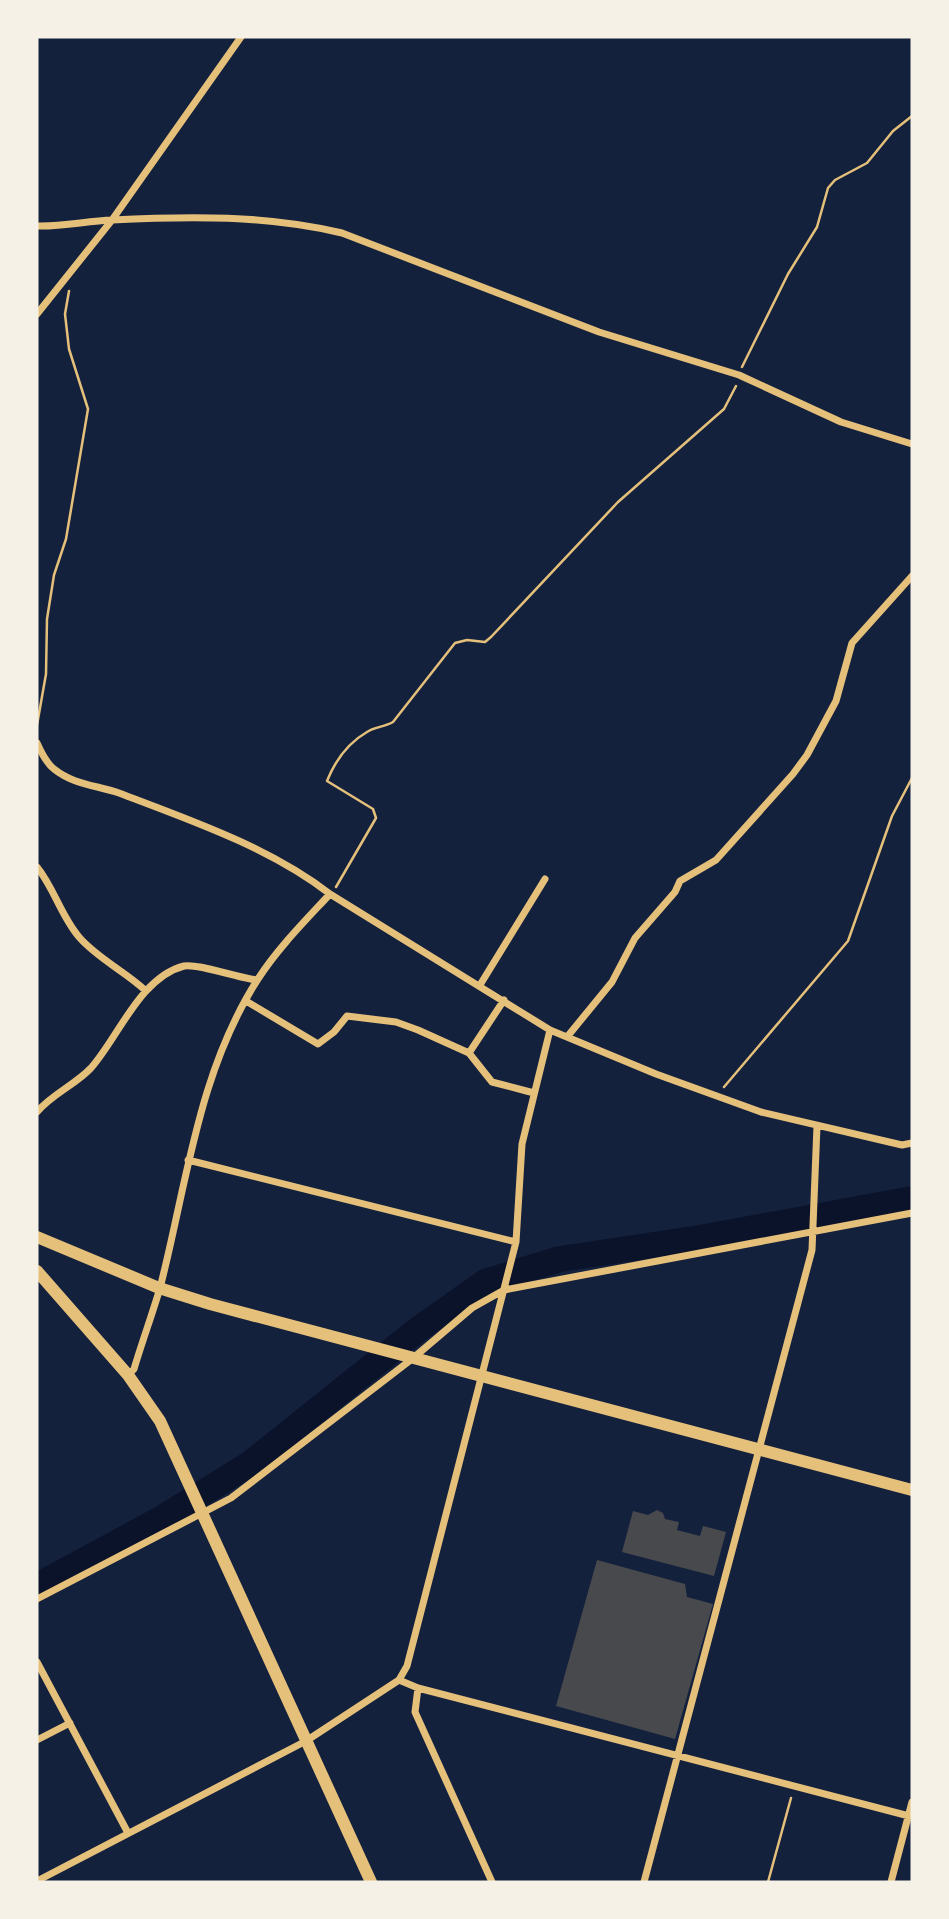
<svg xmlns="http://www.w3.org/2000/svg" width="949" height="1919" font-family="'DM Sans',sans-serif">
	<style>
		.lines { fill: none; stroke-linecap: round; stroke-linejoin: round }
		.river { stroke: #0b132b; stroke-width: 26 }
		.building { fill: #48494c }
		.path { stroke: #e5c07b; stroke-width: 2.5 }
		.minor { stroke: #e5c07b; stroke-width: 7 }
		.primary { stroke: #e5c07b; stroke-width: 12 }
	</style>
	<rect width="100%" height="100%" fill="#14213d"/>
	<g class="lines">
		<path class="river" d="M 37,1586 L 159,1520 L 251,1463 L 416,1331 L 485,1282 L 560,1259 L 700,1238 L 912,1199"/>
	</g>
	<path class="building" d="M 657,1510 L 663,1513 L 665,1519 L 679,1522 L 677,1530 L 700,1536 L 703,1526 L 726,1532 L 714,1576 L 622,1552 L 633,1511 L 648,1515 Z
		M 597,1560 L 685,1584 L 687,1597 L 713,1604 L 675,1739 L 556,1706 Z"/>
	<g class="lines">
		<path class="path" d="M 742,367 L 788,274 L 817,227 L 828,188 L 835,180 L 867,163 L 893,131 L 912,116
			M 37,725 L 46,674 L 47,619 L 54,575 L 66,539 L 88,409 L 69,349 L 65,314 L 69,291
			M 336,887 L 376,818 L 373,809 L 327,781 C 335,761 348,743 367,732 C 374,727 385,727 393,722 L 455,643 L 467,640 L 485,642 L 491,637 L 618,502 L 724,409 L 736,386
			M 724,1087 L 848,941 L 892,816 L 912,778
			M 768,1882 L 791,1798"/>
		<path class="minor" d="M 37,226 C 61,227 87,221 112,220 C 188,216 268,215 342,233 L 599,332 L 739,375 L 841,422 L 912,444
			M 37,314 L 112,220 L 241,37
			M 37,743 C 41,752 46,763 54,769 C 74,785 96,785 119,793 C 190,820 269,847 330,894 L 550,1030 L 656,1074 L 761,1112 L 902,1145 L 912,1143
			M 37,867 C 54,888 61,916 79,937 C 98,959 125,971 146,991
			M 480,985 L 545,879
			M 246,1001 L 318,1044 L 334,1032 L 347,1016 L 396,1022 L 418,1030 L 469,1053 L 492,1082 L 534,1093
			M 567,1037 L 612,982 L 635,938 L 675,892 L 680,881 L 716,860 L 793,774 L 807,755 L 836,701 L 852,643 L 912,576
			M 469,1053 L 504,1000
			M 37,1112 C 52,1094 75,1085 91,1068 C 118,1038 140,977 184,966 C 197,963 238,978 257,980
			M 188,1160 L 516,1242
			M 128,1375 L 134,1369 C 142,1342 152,1315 160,1288 C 187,1183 198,1072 258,979 C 278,948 305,921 330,894
			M 37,1599 L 231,1498 L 412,1359 L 472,1308 L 504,1290 L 912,1213
			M 37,1662 L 128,1833
			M 399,1680 L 418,1688 L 909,1816
			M 418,1688 L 415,1712 L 492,1882
			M 37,1740 L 70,1723
			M 37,1881 L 306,1741 L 399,1680 L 407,1666 L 516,1242 L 522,1144 L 550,1030
			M 644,1882 L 812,1250 L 817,1126
			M 891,1882 L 912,1802"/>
		<path class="primary" d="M 37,1237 L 159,1288 L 210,1304 L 912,1490
			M 37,1271 L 128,1375 L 160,1421 L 371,1882"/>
	</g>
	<rect width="949" height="1919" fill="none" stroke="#f6f1e7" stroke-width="77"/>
</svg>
